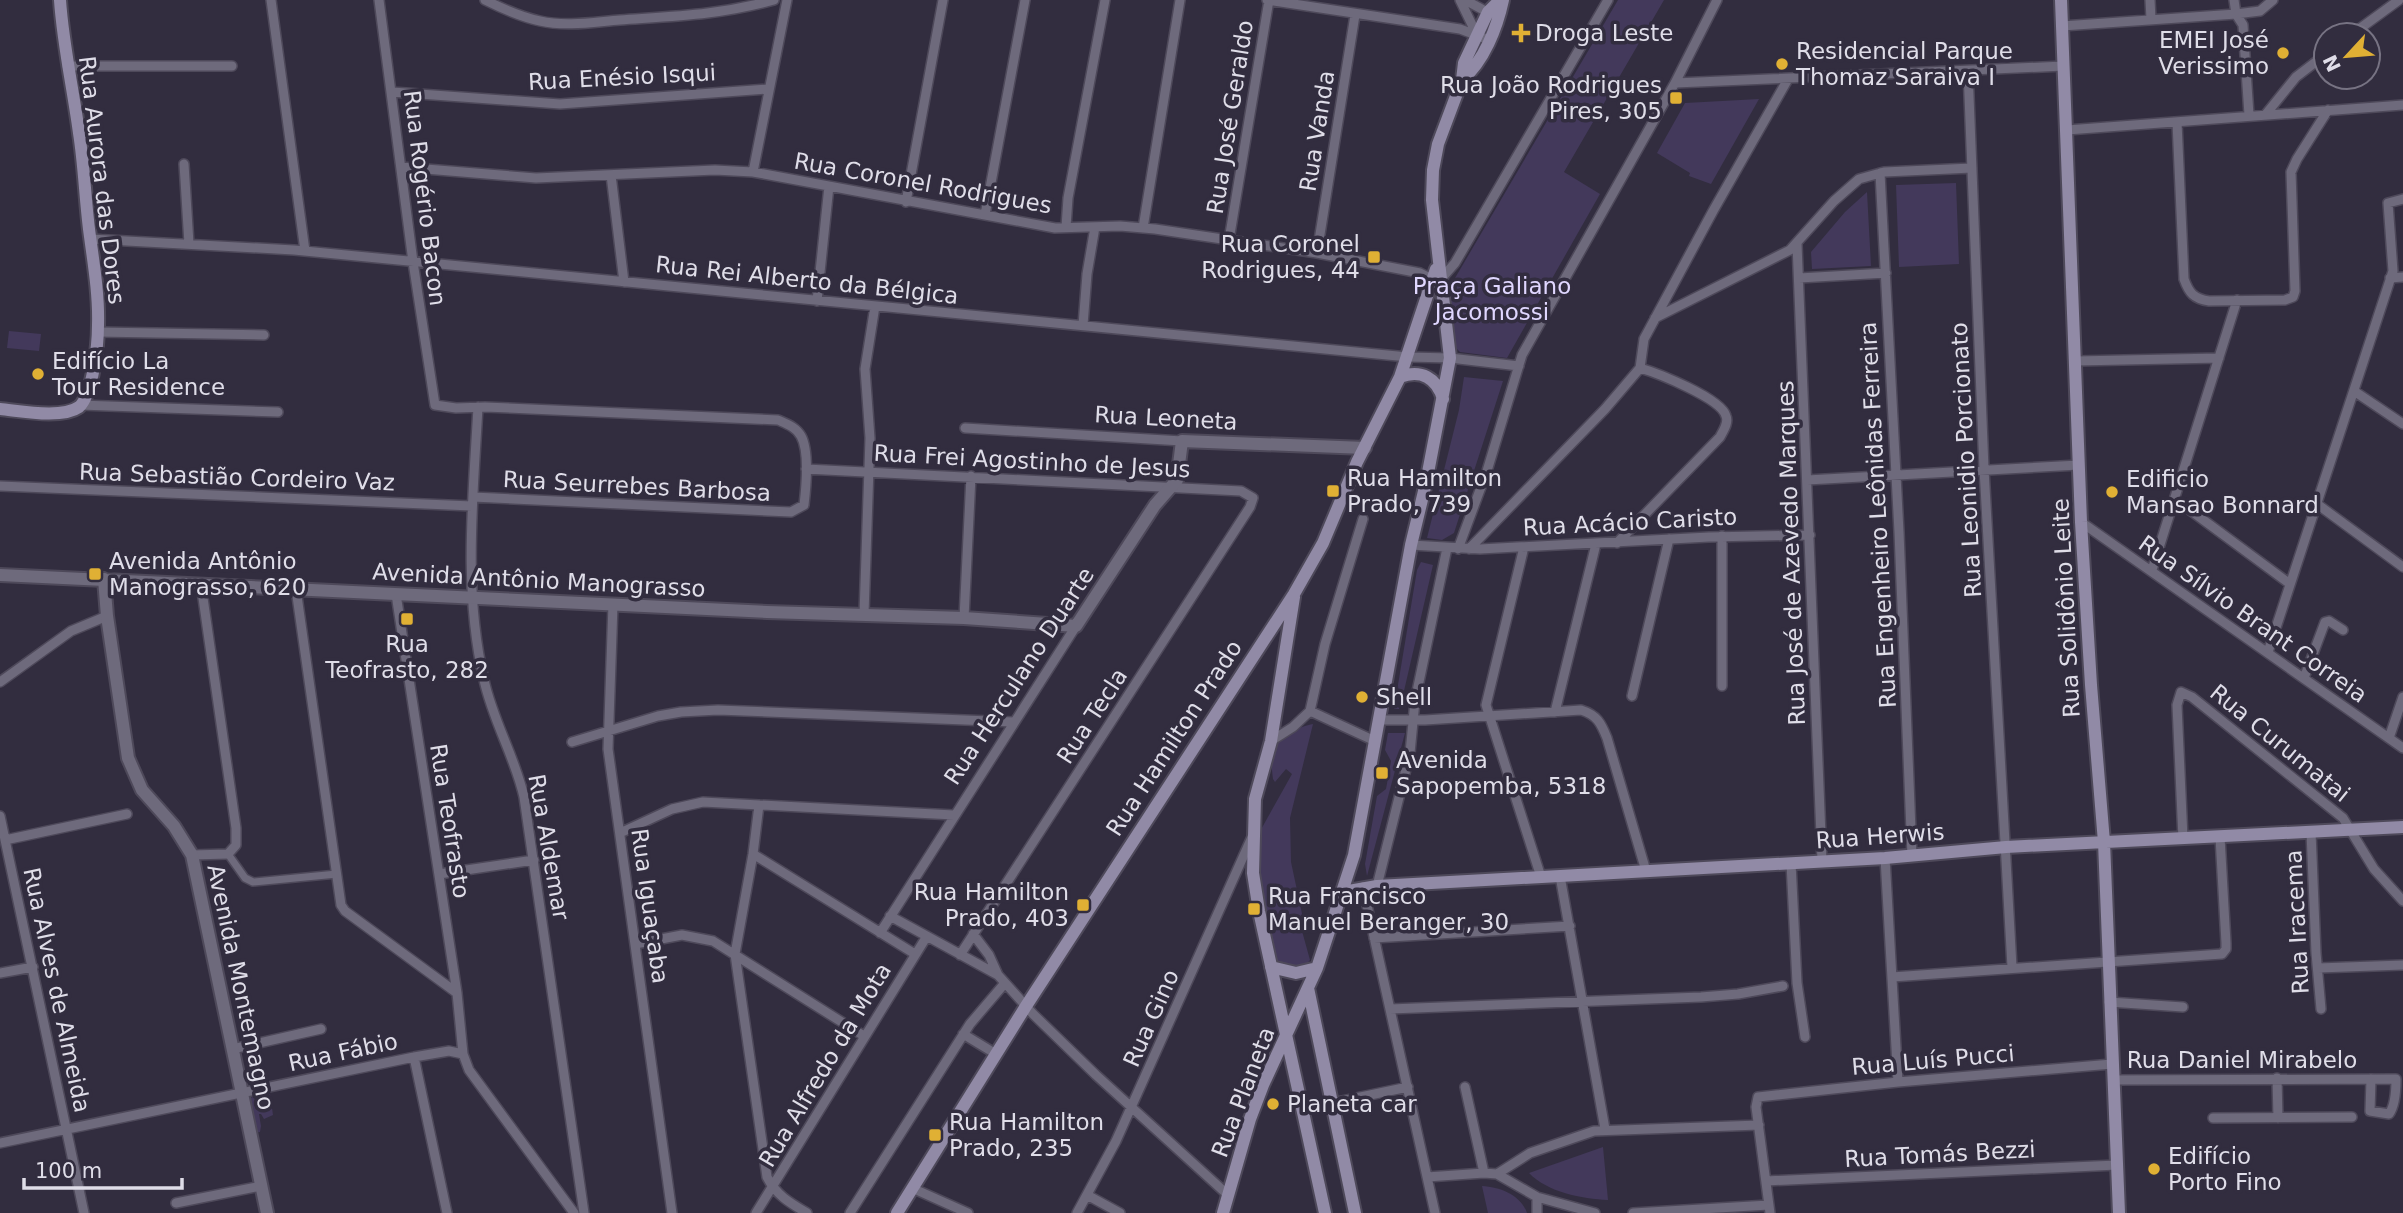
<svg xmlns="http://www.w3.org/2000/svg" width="2403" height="1213" font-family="'DejaVu Sans',sans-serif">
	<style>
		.green { fill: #43395b }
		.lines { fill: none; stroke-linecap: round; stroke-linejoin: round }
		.pedestrian-casing { stroke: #4e495a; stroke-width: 10 }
		.minor-casing { stroke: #4e495a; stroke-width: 12 }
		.tertiary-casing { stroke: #4e495a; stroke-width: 16 }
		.secondary-casing { stroke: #4e495a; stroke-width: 16 }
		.pedestrian { stroke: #6e6a7c; stroke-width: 7 }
		.minor { stroke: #6e6a7c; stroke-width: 9 }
		.tertiary { stroke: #6e6a7c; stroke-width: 12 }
		.secondary { stroke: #918aa6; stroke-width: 12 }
		.poi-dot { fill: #e0b034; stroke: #322d3f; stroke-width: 2.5 }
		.labels { text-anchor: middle; stroke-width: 7; stroke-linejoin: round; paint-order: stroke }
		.poi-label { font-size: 23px; fill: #dfdde8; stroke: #322d3f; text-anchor: start }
		.street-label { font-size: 23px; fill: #dfdde8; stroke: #322d3f }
		.park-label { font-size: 23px; fill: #e0d7ff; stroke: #322d3f }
	</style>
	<rect width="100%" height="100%" fill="#322d3f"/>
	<path class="green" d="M 1618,0 L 1664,0 L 1564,172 L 1600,194 L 1507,358 L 1460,352 L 1453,345 L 1448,290 Z
		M 1759,99 L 1711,184 L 1689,176 L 1690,173 L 1657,153 L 1685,103 Z
		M 1956,183 L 1959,264 L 1899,267 L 1896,185 Z
		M 1867,192 L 1871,266 L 1812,269 L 1811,252 L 1845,212 Z
		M 9,331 L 41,334 L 39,351 L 7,348 Z
		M 1464,377 L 1503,381 L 1454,533 L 1442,540 L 1427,538 L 1459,410 Z
		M 1421,562 L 1433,565 L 1401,704 L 1399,709 L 1394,709 L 1417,570 Z
		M 1313,724 L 1290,818 L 1291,862 L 1304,923 L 1302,931 L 1310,960 L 1305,966 L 1283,968 L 1276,959 L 1263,904 L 1260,885 L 1259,833 L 1292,774 L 1286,769 L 1275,782 L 1273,779 C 1272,770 1270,758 1274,749 C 1279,737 1300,726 1313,724 Z
		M 1388,733 L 1405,733 L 1367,876 L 1365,864 L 1377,796 L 1386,789 L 1391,761 L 1385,750 Z
		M 270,1094 L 273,1115 L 264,1119 L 261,1114 L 259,1114 L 261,1126 L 260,1132 L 253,1133 L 248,1098 Z
		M 1603,1147 L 1608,1200 C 1582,1199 1547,1192 1529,1173 Z
		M 1482,1186 C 1500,1187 1521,1195 1527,1213 L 1488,1213 Z"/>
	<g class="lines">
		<defs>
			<path id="pedestrian" d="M 228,854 L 245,878 L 253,882 L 337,874"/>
			<path id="minor" d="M 271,0 L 305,251
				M 379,0 L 413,262 L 435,405 L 456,408 L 485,407 L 778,420 C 787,424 796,427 801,436 C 810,452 806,488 804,505 L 791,512 L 473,497
				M 485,0 C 503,9 521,17 540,21 C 566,27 594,22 620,20 C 677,16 719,15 774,0
				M 1267,0 L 1460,29 L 1489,40
				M 1460,0 L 1477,35
				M 1465,0 L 1491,14
				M 2150,0 L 2151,19
				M 2234,0 L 2236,14 L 2243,25 L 2249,115
				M 2062,26 L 2236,14 L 2260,11 L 2273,0
				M 2351,35 L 2399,0
				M 67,66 L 232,66
				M 1968,71 L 1984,469 L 2012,967
				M 1675,83 L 2064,66
				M 392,92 L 560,104 L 769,89
				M 2266,114 L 2296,77 L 2326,54
				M 2177,122 L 2184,279 C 2189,293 2194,299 2209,301 L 2285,300 L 2293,297 L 2295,291 L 2291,172 L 2297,159 L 2328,110
				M 2067,130 L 2403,105
				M 184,164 L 189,244
				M 401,167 L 536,178 L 715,170 L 753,172 L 1055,228 L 1120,226 L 1155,229 L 1317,253 L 1420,273 L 1434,280
				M 753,172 L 787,0
				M 1880,173 L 1899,532 L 1912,856
				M 611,175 L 624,282
				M 906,202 L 943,0
				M 985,215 L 1025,0
				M 1066,227 L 1068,198 L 1105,0
				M 1143,228 L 1180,0
				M 90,239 L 294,250 L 1408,357 L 1450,358 L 1519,366
				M 1229,240 L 1269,0
				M 1797,244 L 1822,861
				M 1317,253 L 1355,15
				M 1799,278 L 1886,273
				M 2390,278 L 2403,277
				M 1441,279 L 1455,263 L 1608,0
				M 817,301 L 829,186
				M 1655,318 L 1790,250 L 1834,201 L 1859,179 L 1884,172 L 1972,168
				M 1083,325 L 1087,274 L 1095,227
				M 98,332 L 264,335
				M 2076,361 L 2219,358
				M 2354,391 L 2403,424
				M 80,405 L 278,412
				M 478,407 C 473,498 463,590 484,680 C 493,721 515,757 524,797 L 584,1213
				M 965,428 L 1182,441
				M 806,469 L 1241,491 L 1253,498 L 1250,507 L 960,955
				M 1807,480 L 2079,465
				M 0,486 L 472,506
				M 2175,499 L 2290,584
				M 2317,504 L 2403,567
				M 2081,522 L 2403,748
				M 1617,543 L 1720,437 C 1723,431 1729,423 1726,416 C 1721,398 1657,373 1640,368
				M 1411,545 L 1480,549 L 1709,537 L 1810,535
				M 1524,547 L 1486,705 L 1541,877
				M 1458,549 L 1487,471 L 1522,355 L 1675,83 L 1717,0
				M 1469,549 L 1605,409 L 1640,368 L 1644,339 L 1713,211 L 1788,79
				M 2152,570 L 2237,300
				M 296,589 L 341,905 L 345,911 L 457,993
				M 396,594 L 457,993 L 463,1054 L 469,1070 L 574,1213
				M 613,604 L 608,749 L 672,1213
				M 864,614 L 870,438 L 865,369 L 875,306
				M 964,618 L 971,476
				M 2268,652 L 2393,271 L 2388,203 L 2403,199
				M 2304,678 L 2325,622 L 2329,621 L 2343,630
				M 0,682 L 71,631 L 107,616
				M 1722,686 L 1722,536
				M 1632,696 L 1669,539
				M 1310,711 L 1325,644 L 1363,519
				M 1310,711 L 1375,741
				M 1555,712 L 1596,544
				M 1378,720 L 1425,720 L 1581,710 C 1597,715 1601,723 1607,738 L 1646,871
				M 2389,738 L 2403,697
				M 1271,741 L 1293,727 L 1310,711
				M 572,742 L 658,716 L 681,712 L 718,710 L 1014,722
				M 759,805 L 753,854 L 735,954 L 767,1177 C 776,1195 790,1203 807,1213
				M 0,816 L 84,1213
				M 2311,832 L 2316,953 L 2321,1009
				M 620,833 L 672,809 L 703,802 L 954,815
				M 2183,839 L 2177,705 L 2181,692 L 2192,697 L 2343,818 L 2374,869 L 2403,901
				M 5,840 L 127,814
				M 753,854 L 915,954
				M 192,855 L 228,854 L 236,845 L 236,828 L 201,584
				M 1885,858 L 1898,1082
				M 1791,863 L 1797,983 L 1805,1037
				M 439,874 L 534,860
				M 1560,876 L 1605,1129
				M 1377,886 L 1410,753 L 1415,701 L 1447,548
				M 1363,887 L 1435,1213
				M 890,916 L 998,975 L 1033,1014 L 1096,1075 L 1228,1195
				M 880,933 L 1076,626
				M 973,934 L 989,955 L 998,975
				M 1374,938 L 1570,926
				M 635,944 L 682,935 L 713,941 L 864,1036
				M 2318,968 L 2403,965
				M 0,973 L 33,967
				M 1892,977 L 2222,954 L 2226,949 L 2226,943 L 2220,837
				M 2109,1002 L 2183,1007
				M 1390,1009 L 1701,997 L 1738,994 L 1783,986
				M 963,1034 L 996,1054
				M 232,1049 L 321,1029
				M 414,1057 L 447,1213
				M 2277,1078 L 2278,1118
				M 2113,1080 L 2393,1079 L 2396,1079 C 2396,1090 2395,1106 2389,1114 L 2370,1111 L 2371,1079
				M 1465,1087 L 1484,1173
				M 1332,1103 L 1408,1087
				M 2213,1118 L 2352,1117
				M 0,1143 L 414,1057 L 449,1051 L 463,1054
				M 1497,1174 L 1530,1153 L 1594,1131 L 1759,1125
				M 1427,1177 L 1484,1173 L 1497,1174 L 1537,1197 L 1595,1213
				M 1766,1181 L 2117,1165
				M 912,1188 L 968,1213
				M 1087,1195 L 1120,1213
				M 1537,1197 L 1537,1213
				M 176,1203 L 261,1186
				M 756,1213 L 927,936
				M 850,1213 L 970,1024 L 1005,983
				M 1077,1213 L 1116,1141 L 1252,837
				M 1633,1213 L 1769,1205
				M 1770,1213 L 1756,1107 L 1758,1097 L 1898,1082 L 2112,1064"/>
			<path id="tertiary" d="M 0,575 L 767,612 L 964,618 L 1076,626 L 1155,505 L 1177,480 L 1182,441 L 1365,448
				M 104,579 L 107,616 L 128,758 L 142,790 L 174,826 L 192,855 L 267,1213"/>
			<path id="secondary" d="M 2061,0 L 2081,522 L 2091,685 L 2104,842 L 2119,1213
				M 1462,80 C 1484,61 1497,28 1503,0
				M 1400,377 C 1421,369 1437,378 1443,399
				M 0,409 C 21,411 62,419 79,407 C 93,395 98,343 98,325 C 99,293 93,260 89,229 C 85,197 84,164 79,133 C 73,88 63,45 60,0
				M 1294,597 L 1271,741 L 1255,799 L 1253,873 L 1259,911 L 1325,1213
				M 1343,892 L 1377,886 L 1885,858 L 2006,847 L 2403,827
				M 1271,967 L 1296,973 L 1317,968
				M 1308,988 L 1355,1213
				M 897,1213 L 1026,1006 L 1294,594 L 1323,543 L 1357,462 L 1400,377 L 1436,269
				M 1223,1213 L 1250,1119 L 1263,1085 L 1317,968 L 1354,855 L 1411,545 L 1426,483 L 1450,358 L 1432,200 L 1433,170 L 1438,144 L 1462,80 L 1464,63 L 1488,12 L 1500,0"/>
		</defs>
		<use href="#pedestrian" class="pedestrian-casing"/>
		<use href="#minor" class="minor-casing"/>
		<use href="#tertiary" class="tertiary-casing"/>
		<use href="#secondary" class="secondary-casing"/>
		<use href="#pedestrian" class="pedestrian"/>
		<use href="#minor" class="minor"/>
		<use href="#tertiary" class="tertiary"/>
		<use href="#secondary" class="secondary"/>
	</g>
	<g class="poi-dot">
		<path d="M1517.5 22.5h7v7h7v7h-7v7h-7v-7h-7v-7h7z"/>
		<circle cx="2283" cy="53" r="7"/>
		<circle cx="1782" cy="64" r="7"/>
		<rect x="1669" y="91" width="14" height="14" rx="3.5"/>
		<rect x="1367" y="250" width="14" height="14" rx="3.5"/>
		<circle cx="38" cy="374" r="7"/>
		<rect x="1326" y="484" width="14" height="14" rx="3.5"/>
		<circle cx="2112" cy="492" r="7"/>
		<rect x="88" y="567" width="14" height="14" rx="3.5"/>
		<rect x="400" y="612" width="14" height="14" rx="3.5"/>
		<circle cx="1362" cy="697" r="7"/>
		<rect x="1375" y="766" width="14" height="14" rx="3.5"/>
		<rect x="1076" y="898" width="14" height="14" rx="3.5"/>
		<rect x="1247" y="902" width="14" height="14" rx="3.5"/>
		<circle cx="1273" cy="1104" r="7"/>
		<rect x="928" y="1128" width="14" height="14" rx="3.5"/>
		<circle cx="2154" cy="1169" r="7"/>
	</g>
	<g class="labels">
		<g class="poi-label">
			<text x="1535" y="41">Droga Leste</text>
			<text x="2269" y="48" text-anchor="end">EMEI José<tspan x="2269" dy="26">Verissimo</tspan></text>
			<text x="1796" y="59">Residencial Parque<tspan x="1796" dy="26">Thomaz Saraiva I</tspan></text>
			<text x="1662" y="93" text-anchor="end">Rua João Rodrigues<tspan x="1662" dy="26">Pires, 305</tspan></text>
			<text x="1360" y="252" text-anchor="end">Rua Coronel<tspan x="1360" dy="26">Rodrigues, 44</tspan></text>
			<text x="52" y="369">Edifício La<tspan x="52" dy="26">Tour Residence</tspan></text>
			<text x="1347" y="486">Rua Hamilton<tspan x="1347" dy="26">Prado, 739</tspan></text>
			<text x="2126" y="487">Edificio<tspan x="2126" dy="26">Mansao Bonnard</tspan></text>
			<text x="109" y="569">Avenida Antônio<tspan x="109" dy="26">Manograsso, 620</tspan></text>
			<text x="407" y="652" text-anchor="middle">Rua<tspan x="407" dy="26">Teofrasto, 282</tspan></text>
			<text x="1376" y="705">Shell</text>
			<text x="1396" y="768">Avenida<tspan x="1396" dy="26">Sapopemba, 5318</tspan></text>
			<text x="1069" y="900" text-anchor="end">Rua Hamilton<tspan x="1069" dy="26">Prado, 403</tspan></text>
			<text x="1268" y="904">Rua Francisco<tspan x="1268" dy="26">Manuel Beranger, 30</tspan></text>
			<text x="1287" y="1112">Planeta car</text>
			<text x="949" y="1130">Rua Hamilton<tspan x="949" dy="26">Prado, 235</tspan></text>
			<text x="2168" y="1164">Edifício<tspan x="2168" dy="26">Porto Fino</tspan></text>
		</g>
		<g class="street-label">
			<text transform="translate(622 77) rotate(-3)" y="8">Rua Enésio Isqui</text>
			<text transform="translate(1230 117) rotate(-81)" y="8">Rua José Geraldo</text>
			<text transform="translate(1317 131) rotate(-81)" y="8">Rua Vanda</text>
			<text transform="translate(102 180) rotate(83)" y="8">Rua Aurora das Dores</text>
			<text transform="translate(923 183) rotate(10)" y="8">Rua Coronel Rodrigues</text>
			<text transform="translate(425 198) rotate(83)" y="8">Rua Rogério Bacon</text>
			<text transform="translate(807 280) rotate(6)" y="8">Rua Rei Alberto da Bélgica</text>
			<text transform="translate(1166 418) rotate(3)" y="8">Rua Leoneta</text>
			<text transform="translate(1966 460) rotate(-93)" y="8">Rua Leonidio Porcionato</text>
			<text transform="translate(1032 461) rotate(3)" y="8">Rua Frei Agostinho de Jesus</text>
			<text transform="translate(237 477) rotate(2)" y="8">Rua Sebastião Cordeiro Vaz</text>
			<text transform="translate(637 486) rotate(3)" y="8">Rua Seurrebes Barbosa</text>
			<text transform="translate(1878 515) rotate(-93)" y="8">Rua Engenheiro Leônidas Ferreira</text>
			<text transform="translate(1630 522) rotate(-3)" y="8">Rua Acácio Caristo</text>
			<text transform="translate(1791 553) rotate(-92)" y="8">Rua José de Azevedo Marques</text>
			<text transform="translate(539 580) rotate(3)" y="8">Avenida Antônio Manograsso</text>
			<text transform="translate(2066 608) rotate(-93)" y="8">Rua Solidônio Leite</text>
			<text transform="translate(2253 619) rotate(35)" y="8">Rua Sílvio Brant Correia</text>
			<text transform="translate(1019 676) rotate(-57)" y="8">Rua Herculano Duarte</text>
			<text transform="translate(1092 716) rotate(-57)" y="8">Rua Tecla</text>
			<text transform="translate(1174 738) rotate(-57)" y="8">Rua Hamilton Prado</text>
			<text transform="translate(2280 743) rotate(39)" y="8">Rua Curumatai</text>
			<text transform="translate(450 821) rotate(81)" y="8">Rua Teofrasto</text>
			<text transform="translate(1880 836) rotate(-4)" y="8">Rua Herwis</text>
			<text transform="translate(549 847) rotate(80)" y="8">Rua Aldemar</text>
			<text transform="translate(650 906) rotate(82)" y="8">Rua Iguaçaba</text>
			<text transform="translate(2297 922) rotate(-93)" y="8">Rua Iracema</text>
			<text transform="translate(241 987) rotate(78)" y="8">Avenida Montemagno</text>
			<text transform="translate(57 990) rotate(78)" y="8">Rua Alves de Almeida</text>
			<text transform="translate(1151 1018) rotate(-66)" y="8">Rua Gino</text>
			<text transform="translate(343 1052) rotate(-12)" y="8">Rua Fábio</text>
			<text transform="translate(1933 1060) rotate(-5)" y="8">Rua Luís Pucci</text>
			<text x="2242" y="1068">Rua Daniel Mirabelo</text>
			<text transform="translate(825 1065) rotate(-59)" y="8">Rua Alfredo da Mota</text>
			<text transform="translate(1243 1092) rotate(-69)" y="8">Rua Planeta</text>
			<text transform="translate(1940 1154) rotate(-3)" y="8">Rua Tomás Bezzi</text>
		</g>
		<g class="park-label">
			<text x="1492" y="294">Praça Galiano<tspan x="1492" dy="26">Jacomossi</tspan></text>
		</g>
	</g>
	<g transform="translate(2347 56) rotate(244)"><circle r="33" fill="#322d3f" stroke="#777383" stroke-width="2"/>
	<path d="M0-5L12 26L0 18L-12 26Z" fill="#e0b034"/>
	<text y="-10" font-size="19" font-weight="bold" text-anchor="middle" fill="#dfdde8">N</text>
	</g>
	<path d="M24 1178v10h158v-10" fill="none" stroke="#dfdde8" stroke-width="3.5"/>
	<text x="35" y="1178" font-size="21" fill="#dfdde8" stroke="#322d3f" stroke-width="5" paint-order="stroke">100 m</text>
</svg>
